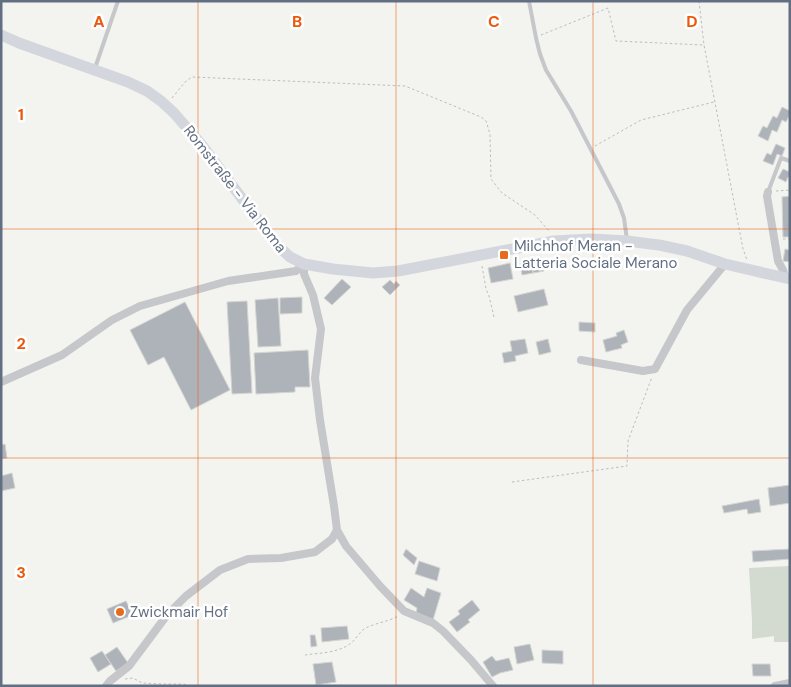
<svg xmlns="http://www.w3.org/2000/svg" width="791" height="687" font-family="'DM Sans',sans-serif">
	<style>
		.green { fill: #d3dbd0 }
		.building { fill: #aeb3b9; stroke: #d4d5d2 }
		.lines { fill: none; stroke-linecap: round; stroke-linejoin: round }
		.path { stroke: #bcbdbf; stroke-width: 1; stroke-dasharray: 2.5 2.5; stroke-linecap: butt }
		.lane { stroke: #c5c7cb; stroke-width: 4 }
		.street { stroke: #c5c7cb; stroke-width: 8 }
		.secondary { stroke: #d3d6dc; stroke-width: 11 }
		.grid { fill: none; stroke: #e8590c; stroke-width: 1; stroke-opacity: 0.55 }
		.poi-dot { fill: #e56c1e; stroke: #fff; stroke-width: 2 }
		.labels { text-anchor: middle; stroke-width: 5; stroke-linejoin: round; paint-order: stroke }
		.street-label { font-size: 15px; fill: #626e81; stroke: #fff }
		.poi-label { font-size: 15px; fill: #626e81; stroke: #fff; text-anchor: start }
		.grid-label { font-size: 16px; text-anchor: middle; font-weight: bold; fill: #e8590c; stroke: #fff; stroke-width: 5; stroke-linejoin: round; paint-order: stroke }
	</style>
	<rect width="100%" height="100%" fill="#f3f4ef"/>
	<path class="green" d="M 790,566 L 790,642 L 774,642 L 774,636 L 752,639 L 752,620 L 749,568 Z"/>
	<path class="building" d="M 782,107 L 790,111 L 790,114 L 786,122 L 782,120 L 777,132 L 772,130 L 768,141 L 758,136 L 763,126 L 767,128 L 773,116 L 777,118 Z
		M 776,144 L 785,148 L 782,156 L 777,154 L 773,165 L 763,161 L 767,153 L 771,155 Z
		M 783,169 L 790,172 L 790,178 L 788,177 L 786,182 L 778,178 Z
		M 790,196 L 790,237 L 783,237 L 782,197 Z
		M 785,249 L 790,250 L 790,262 L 783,261 Z
		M 541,257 L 544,271 L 533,273 L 531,262 L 536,261 L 535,258 Z
		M 531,262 L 533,273 L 522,275 L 520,264 Z
		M 510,263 L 513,279 L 491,283 L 488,268 Z
		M 342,279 L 351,287 L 332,305 L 324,298 Z
		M 390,280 L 394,284 L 396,281 L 400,285 L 390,295 L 382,287 Z
		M 544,289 L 548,305 L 518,312 L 514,296 Z
		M 302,297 L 302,313 L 280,314 L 280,298 Z
		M 278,298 L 281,346 L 258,347 L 255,300 Z
		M 247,301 L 252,393 L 232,394 L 227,302 Z
		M 185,302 L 230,390 L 191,410 L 164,357 L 148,365 L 130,330 Z
		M 579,322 L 595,323 L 595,332 L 579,331 Z
		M 624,330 L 628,342 L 621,345 L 622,348 L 606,352 L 603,340 L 617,336 L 616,333 Z
		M 525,339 L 528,353 L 515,356 L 516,361 L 504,363 L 502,353 L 512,351 L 510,341 Z
		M 548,339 L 551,352 L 539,355 L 536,342 Z
		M 308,350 L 310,387 L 295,387 L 295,392 L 256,394 L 254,353 Z
		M 5,444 L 7,458 L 1,459 L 1,445 Z
		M 12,473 L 15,488 L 1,491 L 1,476 Z
		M 790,485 L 790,503 L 770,506 L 768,488 Z
		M 759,499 L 761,512 L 748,514 L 747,509 L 724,513 L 722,506 Z
		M 406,549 L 417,558 L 414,565 L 403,555 Z
		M 790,549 L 790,559 L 753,562 L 752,551 Z
		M 419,561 L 440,568 L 437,581 L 415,574 Z
		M 411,588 L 424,597 L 427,588 L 441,593 L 433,620 L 416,615 L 417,608 L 404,600 Z
		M 472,600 L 480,610 L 468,620 L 470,622 L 457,632 L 449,622 L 460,614 L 458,611 Z
		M 126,601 L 133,615 L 113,623 L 107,609 Z
		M 347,626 L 349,639 L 322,642 L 321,628 Z
		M 310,635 L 315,635 L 317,646 L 311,647 Z
		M 530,644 L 534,660 L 517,664 L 514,647 Z
		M 117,647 L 128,663 L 116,671 L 105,655 Z
		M 542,650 L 563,651 L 563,664 L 542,663 Z
		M 102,651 L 111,664 L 98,672 L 90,658 Z
		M 492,656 L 496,661 L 509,658 L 513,670 L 500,673 L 492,677 L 483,662 Z
		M 332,662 L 336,682 L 316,685 L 313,664 Z
		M 752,664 L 770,664 L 771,676 L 753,676 Z"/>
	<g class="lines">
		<path class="path" d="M 699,1 L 704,45 L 743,249 L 747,260
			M 541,35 L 608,8 L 616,41 L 703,45
			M 172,98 L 185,82 L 192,77 L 405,86 L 481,117 L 486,121 L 490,134 L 491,179 L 502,193 L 535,215 L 550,232
			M 595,146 L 641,120 L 714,102
			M 776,191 L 790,190
			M 783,239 L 790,239
			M 482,266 L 486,289 L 489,296 L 494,317
			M 512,482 L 627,466 L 628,441 L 652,377
			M 305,655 C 319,653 339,653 351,643 C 356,639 359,633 364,629 C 374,623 388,622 398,616
			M 125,679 L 133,678 L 142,683 L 162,684 L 184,684 L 188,686
			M 235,686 L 245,686"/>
		<path class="lane" d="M 529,1 L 536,38 L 540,54 L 546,70 L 571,111 L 619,204 L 624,218 L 627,240
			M 95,68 L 118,1
			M 768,192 L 781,158 L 790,161"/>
		<path class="street" d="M 768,192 L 767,196 L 778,261 L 783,270 L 785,278
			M 581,360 L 643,371 L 655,369 L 687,310 L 725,264
			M 1,382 L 62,355 L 112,320 L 140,306 L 228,281 L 296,271 L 304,264 L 304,274 L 313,295 L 321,329 L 315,378 L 320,420 L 334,506 L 337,530 L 332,539 L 315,552 L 281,558 L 248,559 L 220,570 L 186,596 L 167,615 L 129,666 L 110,681 L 106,686
			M 337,530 L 346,546 L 380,586 L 404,611 L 433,623 L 443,631 L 471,660 L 493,686
			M 775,686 L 790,683"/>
		<path class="secondary" d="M 1,35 L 19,43 L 128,82 L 147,91 L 161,101 L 174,113 L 201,144 L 277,245 L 290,257 L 304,264 L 333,269 L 373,273 L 398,271 L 554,241 L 592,239 L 627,241 L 659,245 L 687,251 L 725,264 L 790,279"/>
	</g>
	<path class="grid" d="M 198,1 L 198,686M 396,1 L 396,686M 593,1 L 593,686M 1,229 L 790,229M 1,458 L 790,458"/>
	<g class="poi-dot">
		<rect x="499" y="250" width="10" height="10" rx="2.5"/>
		<circle cx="120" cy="612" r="5"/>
	</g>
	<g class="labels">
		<g class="street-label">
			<text transform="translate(235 189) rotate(52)" y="5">Romstraße - Via Roma</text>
		</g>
		<g class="poi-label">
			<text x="514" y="251">Milchhof Meran -<tspan x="514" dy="17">Latteria Sociale Merano</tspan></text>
			<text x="130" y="617">Zwickmair Hof</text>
		</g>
	</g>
	<g class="grid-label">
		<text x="99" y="27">A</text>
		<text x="297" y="27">B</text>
		<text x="494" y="27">C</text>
		<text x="692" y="27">D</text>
		<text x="21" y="120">1</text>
		<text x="21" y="349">2</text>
		<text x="21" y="578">3</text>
	</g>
	<rect width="791" height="687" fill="none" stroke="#626e81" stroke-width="5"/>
</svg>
